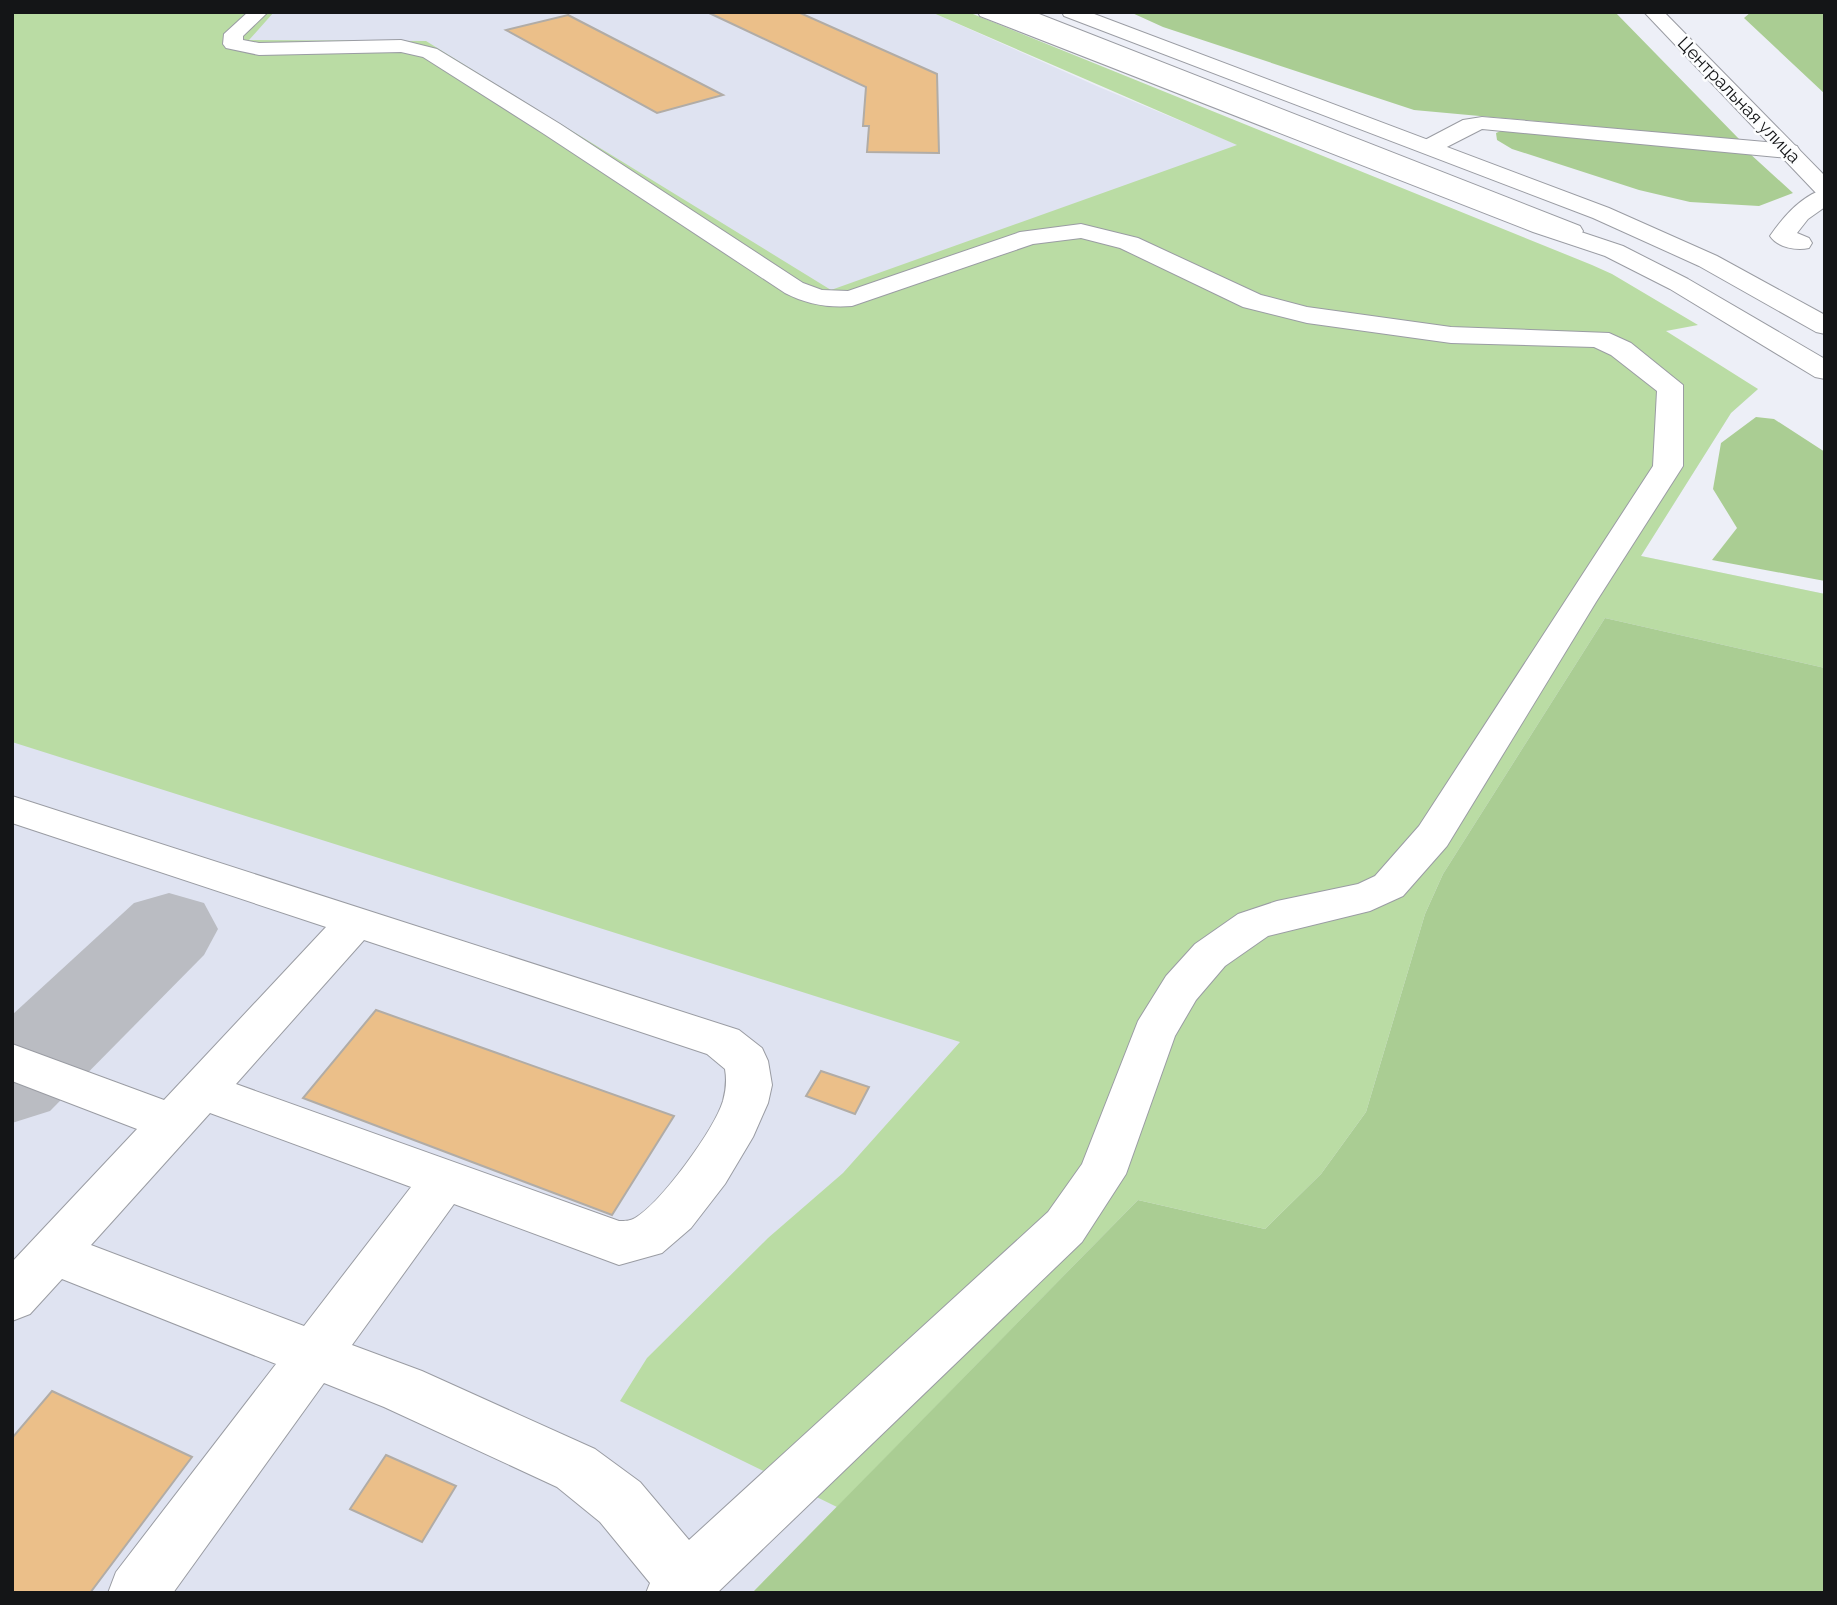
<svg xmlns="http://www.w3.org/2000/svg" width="1837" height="1605" font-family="Raleway,sans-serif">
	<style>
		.built { fill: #dfe3f1 }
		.green { fill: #badca4 }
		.forest { fill: #aacd93 }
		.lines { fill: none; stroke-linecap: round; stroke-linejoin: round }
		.taxiway { fill: #babcc2; fill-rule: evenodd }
		.building { fill: #ebbf89; stroke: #b1aca6; stroke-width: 2 }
		.minor-casing { stroke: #9a9ca3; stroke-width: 2 }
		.major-casing { stroke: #9a9ca3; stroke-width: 2 }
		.minor { fill: #fff; fill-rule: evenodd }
		.major { fill: #fff; fill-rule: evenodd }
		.labels { text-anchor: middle; stroke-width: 5; stroke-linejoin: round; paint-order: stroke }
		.far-street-label { font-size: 18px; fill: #141517; stroke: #fcfdfe }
	</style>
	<rect width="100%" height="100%" fill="#edeff7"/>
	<path class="built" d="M 12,12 L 931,12 L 1099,87 L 1416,219 L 1758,389 L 1731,413 L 1641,556 L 1825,594 L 1825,668 L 1605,618 L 1443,874 L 1138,1200 L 752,1593 L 12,1593 Z"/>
	<path class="green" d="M 12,12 L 274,12 L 249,40 L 426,41 L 831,290 L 1237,145 L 931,12 L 968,12 L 1592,265 L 1612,274 L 1698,325 L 1666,331 L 1758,389 L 1731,413 L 1641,556 L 1825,594 L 1825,668 L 1605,618 L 1443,874 L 1425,914 L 1366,1112 L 1321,1174 L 1265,1229 L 1138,1200 L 837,1507 L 620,1401 L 647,1358 L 768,1238 L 843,1173 L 960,1042 L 12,742 Z"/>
	<path class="forest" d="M 1130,12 L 1615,12 L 1740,140 L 1414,110 L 1163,27 Z
		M 1751,12 L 1825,12 L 1825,94 L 1744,18 Z
		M 1503,130 L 1748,152 L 1793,193 L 1759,206 L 1690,202 L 1639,190 L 1512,149 L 1497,140 L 1496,133 Z
		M 1756,417 L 1774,419 L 1825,452 L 1825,581 L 1712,560 L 1737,528 L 1713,489 L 1721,443 Z
		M 1605,618 L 1825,668 L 1825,1593 L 752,1593 L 1138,1200 L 1265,1229 L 1321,1174 L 1366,1112 L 1425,914 L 1443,874 Z"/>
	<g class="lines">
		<path class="taxiway" d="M 169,893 L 204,903 L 218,929 L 204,955 L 50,1111 L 12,1123 L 12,1015 L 134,903 Z"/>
	</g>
	<path class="building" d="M 707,12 L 798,12 L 937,74 L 939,153 L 867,152 L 869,126 L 863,126 L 866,87 Z
		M 568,15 L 723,95 L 657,113 L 506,30 Z
		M 376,1010 L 674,1116 L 612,1215 L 303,1098 Z
		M 821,1071 L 869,1087 L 855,1114 L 806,1096 Z
		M 52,1391 L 192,1457 L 90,1593 L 12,1593 L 12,1438 Z
		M 386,1455 L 456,1486 L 422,1542 L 350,1509 Z"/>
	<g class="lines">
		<defs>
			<path id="minor" d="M 248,12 L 268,12 L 243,36 L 243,40 L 259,43 L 401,40 L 437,49 L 560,124 L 803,283 L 822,290 L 848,291 L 1020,232 L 1081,224 L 1138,238 L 1261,295 L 1307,307 L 1451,327 L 1609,333 L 1631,343 L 1683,385 L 1683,466 L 1596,602 L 1447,846 L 1403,896 L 1370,911 L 1268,936 L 1225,966 L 1196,1000 L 1175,1036 L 1126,1174 L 1082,1242 L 717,1593 L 646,1593 L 650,1583 L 600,1522 L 557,1487 L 384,1407 L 324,1383 L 173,1593 L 108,1593 L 116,1572 L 276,1364 L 62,1279 L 30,1314 L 12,1321 L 12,1262 L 137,1129 L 12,1081 L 12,1044 L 164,1100 L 326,927 L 12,823 L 12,796 L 739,1030 L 762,1048 L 768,1061 L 772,1085 L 768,1103 L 753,1137 L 725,1184 L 691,1228 L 662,1253 L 619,1265 L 454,1204 L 352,1345 L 422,1371 L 595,1449 L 640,1482 L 689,1540 L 1048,1212 L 1082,1164 L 1138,1021 L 1166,976 L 1195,944 L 1238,914 L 1277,901 L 1358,884 L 1375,876 L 1419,826 L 1653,466 L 1657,391 L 1611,355 L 1594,347 L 1451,343 L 1307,323 L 1243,307 L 1120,248 L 1081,238 L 1033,244 L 852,306 C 828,308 806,304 785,293 L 544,134 L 423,57 L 401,52 L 259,55 L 226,48 L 223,44 L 224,34 ZM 364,940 L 707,1054 L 725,1069 C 727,1081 726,1090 723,1101 C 714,1130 661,1203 635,1218 C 630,1221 625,1221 619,1221 L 236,1084 ZM 210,1113 L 411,1187 L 304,1326 L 91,1245 Z
				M 1008,12 L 1034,12 L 1580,226 L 1583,231 L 1580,236 L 1571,238 L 1562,236 L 1010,16 Z
				M 1482,117 L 1789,144 L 1797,146 L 1800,151 L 1797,156 L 1789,158 L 1482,129 L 1437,152 L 1421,152 L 1418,147 L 1421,142 L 1463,120 Z
				M 1825,189 L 1825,207 L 1808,219 L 1797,233 L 1809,238 L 1812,243 L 1809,248 C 1796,251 1777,247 1770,236 C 1783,217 1802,195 1825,189 Z"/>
			<path id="major" d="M 978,12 L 1005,12 L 1551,222 L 1623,246 L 1688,279 L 1825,359 L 1825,379 L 1815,377 L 1670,289 L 1605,256 L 1533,232 L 980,16 Z
				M 1062,12 L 1089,12 L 1609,208 L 1717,256 L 1825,315 L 1825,334 L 1816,332 L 1699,266 L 1593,218 L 1064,16 Z
				M 1644,12 L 1664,12 L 1825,176 L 1825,196 L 1817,194 Z"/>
		</defs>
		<use href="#minor" class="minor-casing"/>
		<use href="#major" class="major-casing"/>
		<use href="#minor" class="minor"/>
		<use href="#major" class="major"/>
	</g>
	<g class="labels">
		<g class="far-street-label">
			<text transform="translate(1739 100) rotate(46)" y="6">Центральная улица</text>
		</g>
	</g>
	<rect width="1837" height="1605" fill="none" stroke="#141517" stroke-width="28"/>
</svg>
